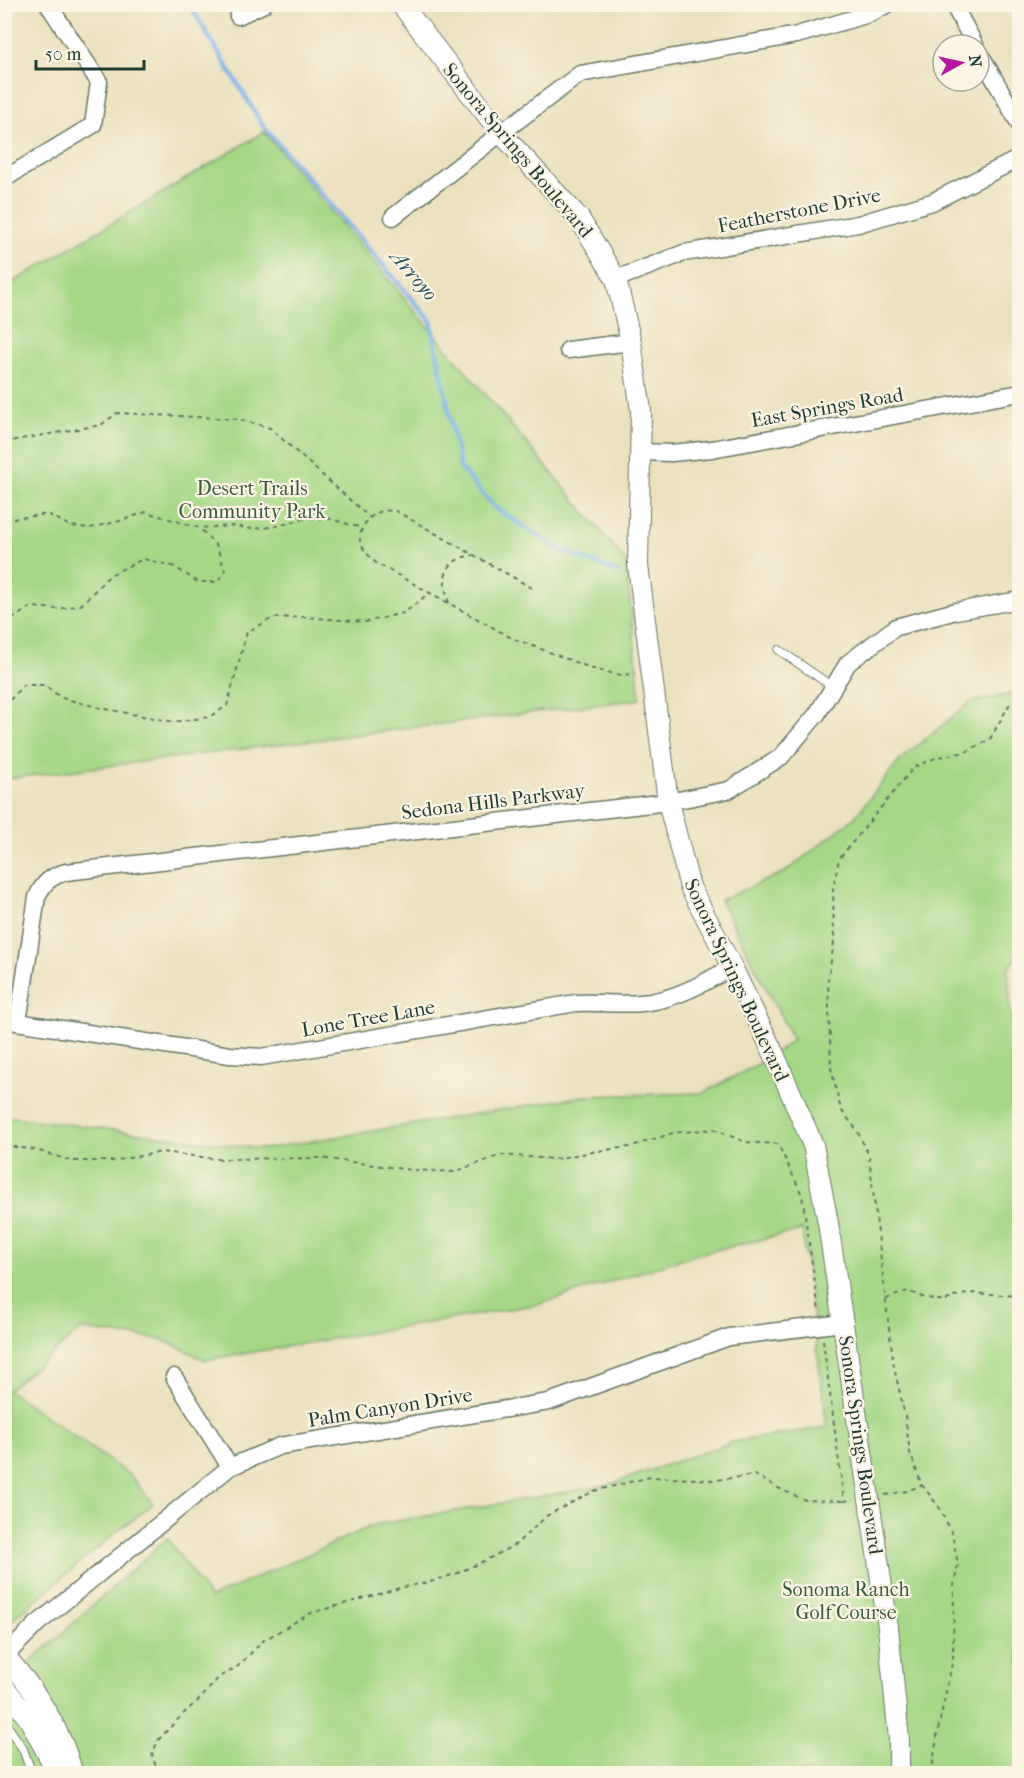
<svg xmlns="http://www.w3.org/2000/svg" width="1024" height="1778" font-family="'IM FELL French Canon',serif">
	<style>
		.green { fill: #a5d786; stroke: #628a5d; stroke-width: 1.5 }
		.lines { fill: none; stroke-linecap: round; stroke-linejoin: round }
		.stream { stroke: #75b0e6; stroke-width: 4.5 }
		.service-casing { stroke: #667665; stroke-width: 10 }
		.minor-casing { stroke: #667665; stroke-width: 19 }
		.tertiary-casing { stroke: #667665; stroke-width: 22 }
		.path { stroke: #667665; stroke-width: 2; stroke-dasharray: 4.5 4.5; stroke-linecap: butt }
		.service { stroke: #fff; stroke-width: 8 }
		.minor { stroke: #fff; stroke-width: 16 }
		.tertiary { stroke: #fff; stroke-width: 20 }
		.labels { text-anchor: middle; stroke-width: 4.5; stroke-linejoin: round; paint-order: stroke }
		.street-label { font-size: 20px; fill: #1f3d34; stroke: #fcf5e5 }
		.park-label { font-size: 20px; fill: #3a5c44; stroke: #fcf5e5 }
		.water-label { font-size: 21px; font-style: italic; fill: #345a60; stroke: #fcf5e5 }
	</style>
	<rect width="100%" height="100%" fill="#fcf5e5"/>
	<filter id="ink" filterUnits="userSpaceOnUse"><feTurbulence type="fractalNoise" baseFrequency=".0167" numOctaves="2"/><feDisplacementMap in="SourceGraphic" scale="12" xChannelSelector="R" yChannelSelector="G"/><feConvolveMatrix kernelMatrix="1 2 1 2 8 2 1 2 1" color-interpolation-filters="sRGB"/></filter>
	<filter id="wash" filterUnits="userSpaceOnUse"><feTurbulence type="fractalNoise" baseFrequency=".008" numOctaves="4" result="noise"/><feDisplacementMap in="SourceGraphic" scale="24" xChannelSelector="R" yChannelSelector="G"/><feGaussianBlur stdDeviation="1.35" result="paint"/><feColorMatrix in="noise" values="0 0 0 0 0 0 0 0 0 0 0 0 0 0 0 0 0 1.4 0 .05"/><feComposite in="paint" operator="in"/></filter>
	<g filter="url(#wash)">
		<rect width="100%" height="100%" fill="#ebe1bf"/>
		<path class="green" d="M 264,132 L 626,561 L 640,699 L 5,779 L 5,287 Z
			M 1019,693 L 1020,954 L 1008,969 L 1017,1117 L 1020,1117 L 1019,1773 L 5,1773 L 5,1681 L 47,1647 L 167,1538 L 210,1598 L 374,1525 L 608,1485 L 733,1442 L 827,1427 L 802,1230 L 694,1255 L 540,1304 L 205,1360 L 161,1339 L 81,1330 L 8,1390 L 131,1476 L 153,1504 L 118,1531 L 5,1626 L 5,1116 L 263,1149 L 585,1096 L 703,1093 L 764,1061 L 793,1040 L 720,900 L 785,872 L 854,818 L 901,759 L 971,702 Z"/>
		<g class="lines">
			<path class="stream" d="M 189,4 L 264,127 L 431,321 L 460,468 L 494,507 L 559,549 L 619,573"/>
		</g>
	</g>
	<g filter="url(#ink)">
		<g class="lines">
			<defs>
				<path id="service" d="M 779,650 L 833,687
					M 4,1721 L 23,1749 L 32,1774"/>
				<path id="minor" d="M 953,4 L 975,45
					M 238,16 L 264,4
					M 979,52 L 1020,125
					M 4,179 L 93,125 L 99,82 L 48,4
					M 393,217 L 501,133 L 580,74 L 797,35 L 869,14 L 888,4
					M 616,279 L 684,253 L 858,224 L 932,202 L 1020,158
					M 568,350 L 631,342
					M 641,452 L 671,453 L 712,449 L 1020,393
					M 4,1020 L 230,1055 L 261,1057 L 576,1003 C 598,1002 620,1005 642,1003 C 675,1000 704,983 732,967
					M 18,1022 L 37,897 C 43,883 51,876 66,872 L 668,802 L 729,790 L 781,757 L 817,714 L 848,663 L 896,627 L 956,611 L 1020,600
					M 174,1377 L 230,1467
					M 4,1657 L 37,1624 L 230,1467 L 280,1446 L 549,1402 L 729,1337 L 843,1323"/>
				<path id="tertiary" d="M 401,4 L 501,133 L 579,218 L 616,279 L 631,342 L 641,411 L 638,565 L 668,802 L 690,887 L 732,967 L 774,1054 L 813,1145 L 828,1223 L 888,1627 L 899,1740 L 899,1774
					M 4,1655 C 35,1689 61,1730 73,1774
					M 4,1687 L 29,1719 L 54,1766 L 56,1774"/>
			</defs>
			<use href="#service" class="service-casing"/>
			<use href="#minor" class="minor-casing"/>
			<use href="#tertiary" class="tertiary-casing"/>
			<path class="path" d="M 4,442 L 101,425 L 117,413 L 238,419 L 270,428 L 370,518
				M 4,520 L 48,514 L 70,526 L 90,528 L 120,521 L 146,512 L 200,528 L 234,526 L 253,529 L 277,526 L 307,518 L 331,519 L 362,528
				M 532,588 L 396,511 C 392,511 386,510 382,511 C 370,514 359,528 360,540 C 361,548 370,557 376,563 L 512,638 L 596,670 L 621,675 L 635,674
				M 449,603 C 441,578 443,560 473,555
				M 4,624 L 31,607 L 58,609 L 81,605 L 110,575 L 143,559 L 173,566 L 198,582 L 217,582 L 225,571 L 217,547 L 200,528
				M 4,707 L 23,685 L 44,685 L 62,698 L 101,708 L 174,722 L 209,717 L 227,706 L 247,632 L 273,618 L 305,617 L 365,622 L 404,613 L 429,593
				M 4,1147 L 8,1146 L 36,1150 L 72,1161 L 113,1161 L 162,1152 L 216,1159 L 320,1158 L 412,1170 L 454,1172 L 501,1155 L 555,1159 L 597,1151 L 629,1147 L 673,1133 L 714,1129 L 745,1142 L 778,1144 L 802,1195 L 819,1311
				M 886,1299 L 908,1291 L 922,1297 L 944,1301 L 960,1295 L 974,1293 L 1020,1296
				M 823,1340 L 844,1501 L 853,1500
				M 885,1495 L 907,1491 L 922,1485
				M 158,1774 L 152,1754 L 159,1739 L 184,1713 L 202,1697 L 219,1677 L 236,1668 L 264,1640 L 311,1613 L 404,1587 L 430,1582 L 458,1573 L 490,1558 L 516,1544 L 548,1515 L 594,1491 L 650,1477 L 716,1480 L 755,1475 L 778,1488 L 805,1500 L 844,1501
				M 931,1774 L 939,1725 L 953,1659 L 954,1585 L 958,1564 L 952,1533 L 939,1507 L 922,1485 L 910,1453 L 905,1416 L 894,1367 L 888,1320 L 869,1156 L 857,1130 L 841,1110 L 831,1068 L 828,980 L 834,942 L 833,888 L 839,859 L 914,767 L 938,757 L 966,752 L 990,739 L 1009,705 L 1020,702"/>
			<use href="#service" class="service"/>
			<use href="#minor" class="minor"/>
			<use href="#tertiary" class="tertiary"/>
		</g>
	</g>
	<g class="labels">
		<g class="street-label">
			<text transform="translate(518 150) rotate(50)" y="7">Sonora Springs Boulevard</text>
			<text transform="translate(799 210) rotate(-11)" y="7">Featherstone Drive</text>
			<text transform="translate(827 407) rotate(-10)" y="7">East Springs Road</text>
			<text transform="translate(493 801) rotate(-7)" y="7">Sedona Hills Parkway</text>
			<text transform="translate(737 980) rotate(65)" y="7">Sonora Springs Boulevard</text>
			<text transform="translate(368 1018) rotate(-10)" y="7">Lone Tree Lane</text>
			<text transform="translate(390 1407) rotate(-9)" y="7">Palm Canyon Drive</text>
			<text transform="translate(861 1445) rotate(82)" y="7">Sonora Springs Boulevard</text>
		</g>
		<g class="park-label">
			<text x="252" y="495">Desert Trails<tspan x="252" dy="23">Community Park</tspan></text>
			<text x="846" y="1596">Sonoma Ranch<tspan x="846" dy="23">Golf Course</tspan></text>
		</g>
		<g class="water-label">
			<text transform="translate(414 275) rotate(49)" y="7">Arroyo</text>
		</g>
	</g>
	<rect width="1024" height="1778" fill="none" stroke="#fcf5e5" stroke-width="24"/>
	<g transform="translate(961 63) rotate(82)"><circle r="28" fill="#fcf5e5" stroke="#a4ab9e" stroke-width="1.5"/>
	<path d="M0-4.5L10 22L0 15L-10 22Z" fill="#b5179e"/>
	<text y="-9" font-size="16" font-weight="bold" text-anchor="middle" fill="#1f3d34">N</text>
	</g>
	<path d="M36 60v9h108v-9" fill="none" stroke="#1f3d34" stroke-width="3"/>
	<text x="45" y="60" font-size="18" fill="#1f3d34" stroke="#fcf5e5" stroke-width="4.5" paint-order="stroke">50 m</text>
</svg>
